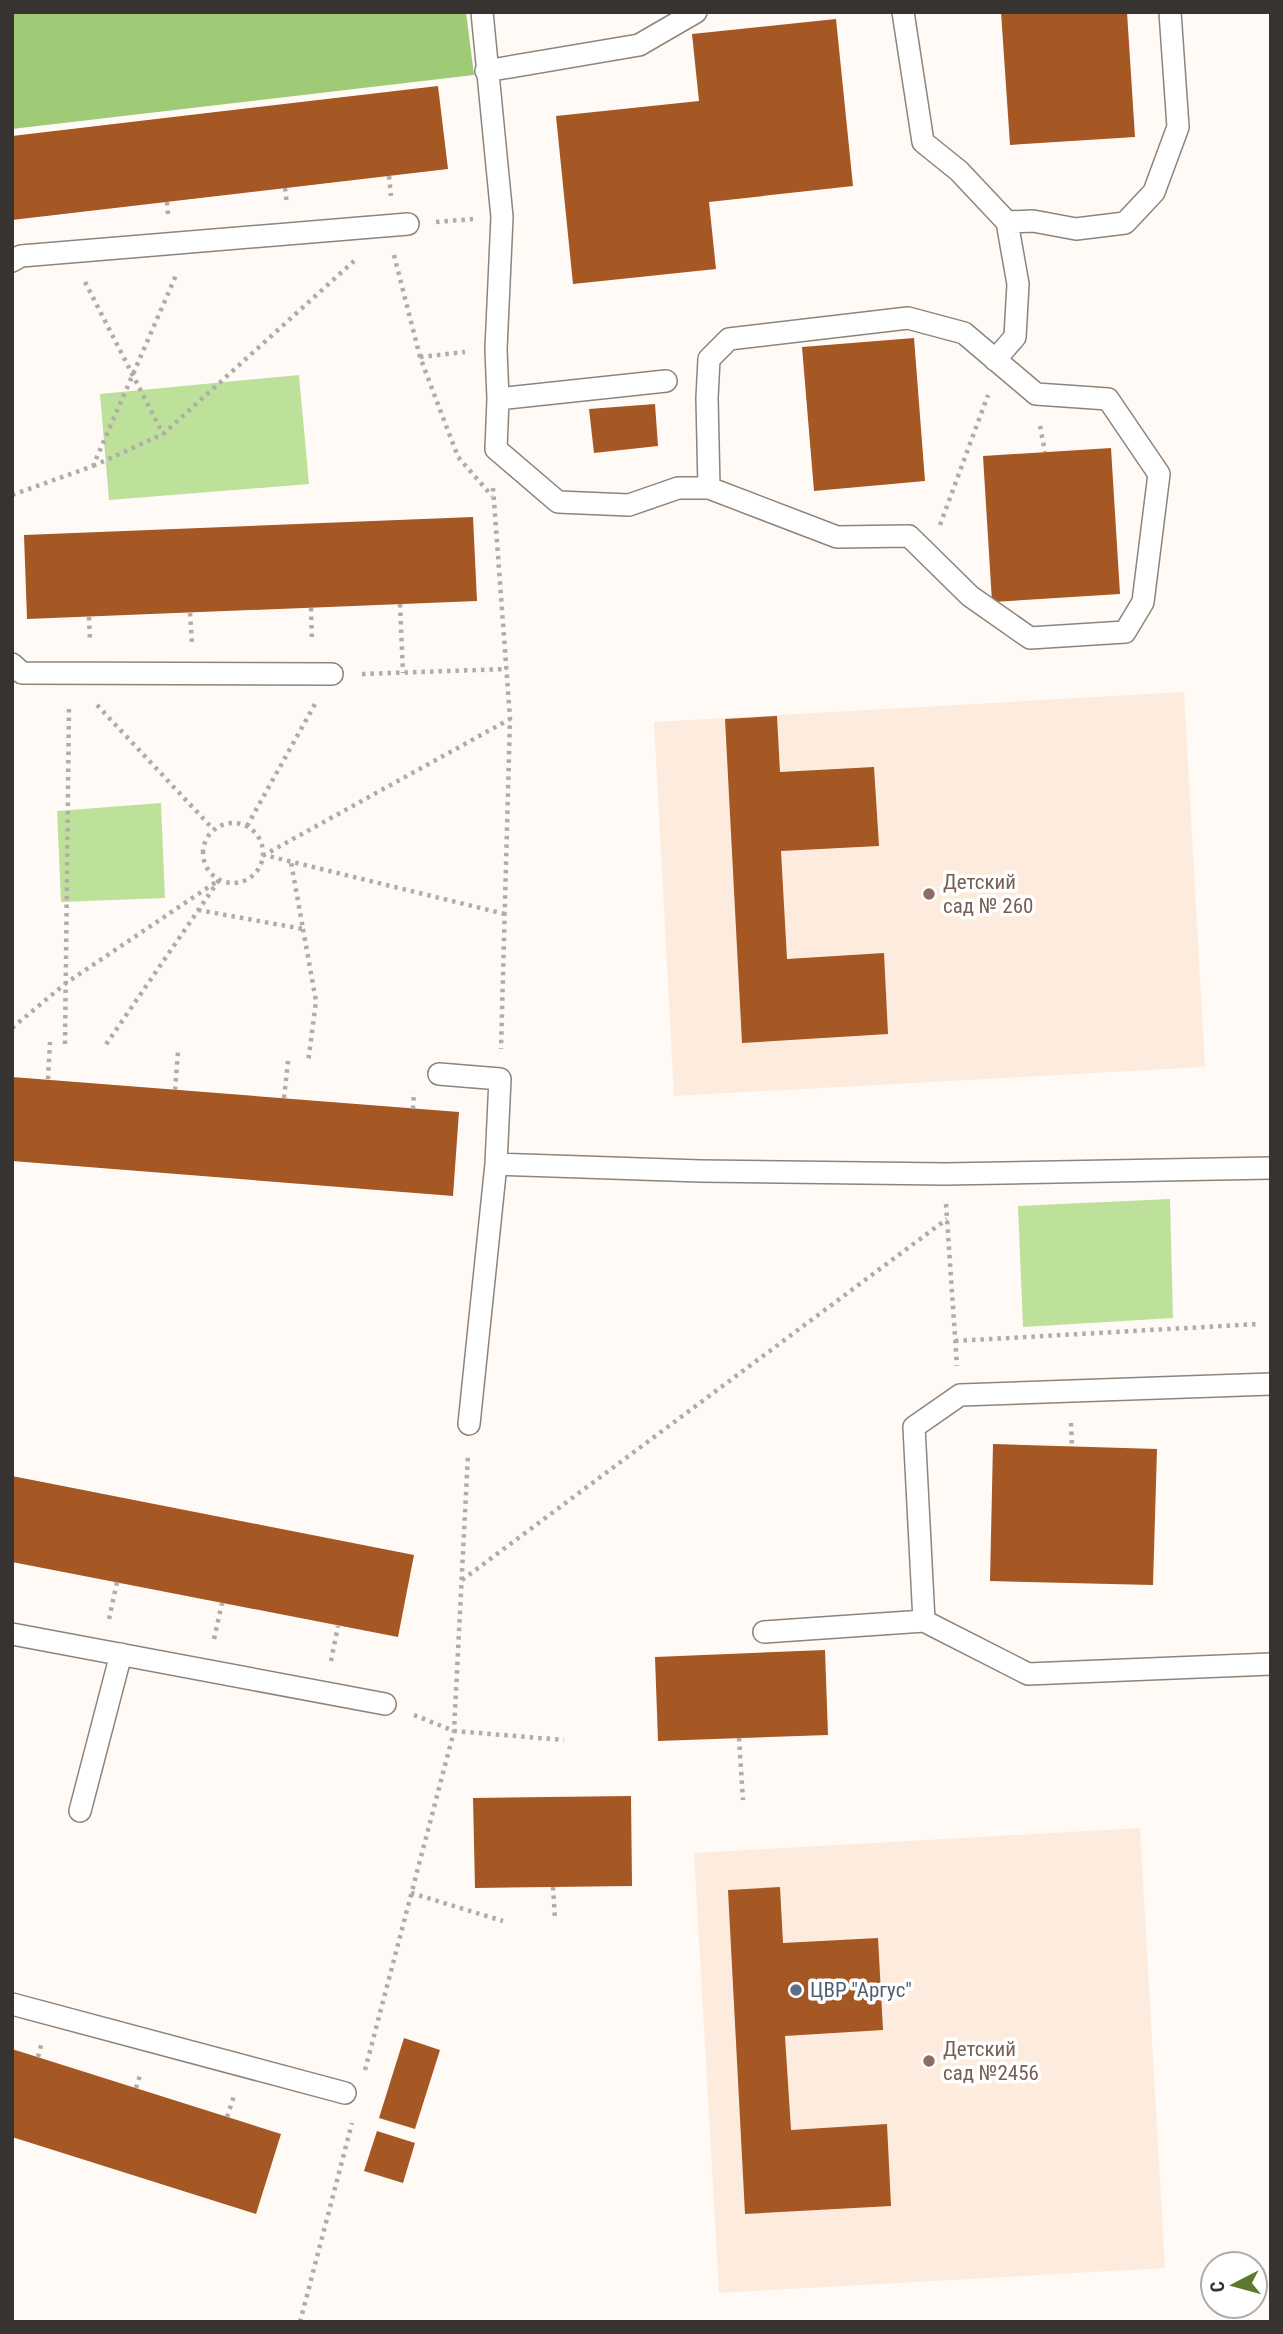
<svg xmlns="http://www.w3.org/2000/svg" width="1283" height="2334" font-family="'Roboto Condensed',sans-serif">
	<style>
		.built { fill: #fdecdd }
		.green { fill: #bde19b }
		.forest { fill: #a0cb76 }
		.building { fill: #a55724 }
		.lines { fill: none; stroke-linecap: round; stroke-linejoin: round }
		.service-casing { stroke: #8d847b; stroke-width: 24 }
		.path { stroke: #b1aca8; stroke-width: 4.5; stroke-dasharray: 3.5 5; stroke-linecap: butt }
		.service { stroke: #fff; stroke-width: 21 }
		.education-dot { fill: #8d6e63; stroke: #fff; stroke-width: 2.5 }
		.service-dot { fill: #5c6f8a; stroke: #fff; stroke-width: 2.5 }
		.labels { text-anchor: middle; stroke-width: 7; stroke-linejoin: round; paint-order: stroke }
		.education-label { font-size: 21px; fill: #785e54; stroke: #fff; text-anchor: start }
		.service-label { font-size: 21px; fill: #4e5e75; stroke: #fff; text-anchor: start }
	</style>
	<rect width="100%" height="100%" fill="#fffaf6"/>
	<path class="built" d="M 1184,692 L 1205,1067 L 674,1096 L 654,722 Z
		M 1140,1828 L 1165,2268 L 719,2293 L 694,1853 Z"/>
	<path class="green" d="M 299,375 L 309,484 L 109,500 L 100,394 Z
		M 161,803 L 165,898 L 61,902 L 57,811 Z
		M 1170,1199 L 1173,1318 L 1023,1327 L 1018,1206 Z"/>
	<path class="forest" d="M 12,12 L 466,12 L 474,75 L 12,129 Z"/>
	<path class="building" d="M 1001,12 L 1127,12 L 1135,137 L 1010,145 Z
		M 836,19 L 853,186 L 709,202 L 716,269 L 573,284 L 556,116 L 699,101 L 692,34 Z
		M 438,86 L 448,169 L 12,220 L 12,136 Z
		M 914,338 L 925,481 L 814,491 L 802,347 Z
		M 655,404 L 658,446 L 594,453 L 589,409 Z
		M 1111,448 L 1120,594 L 992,602 L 983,456 Z
		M 473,517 L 477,601 L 27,619 L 24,535 Z
		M 777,716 L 780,772 L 874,767 L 879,846 L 781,851 L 787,959 L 884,953 L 888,1034 L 742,1043 L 725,719 Z
		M 12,1077 L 459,1112 L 453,1196 L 12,1161 Z
		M 993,1444 L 1157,1449 L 1153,1585 L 990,1581 Z
		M 12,1476 L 414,1555 L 398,1637 L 12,1562 Z
		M 825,1650 L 828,1735 L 658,1741 L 655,1657 Z
		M 631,1796 L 632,1886 L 475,1888 L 473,1798 Z
		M 780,1887 L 783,1943 L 878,1938 L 883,2030 L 785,2036 L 791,2130 L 887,2124 L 891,2206 L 745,2214 L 728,1890 Z
		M 404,2038 L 440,2050 L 415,2129 L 379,2118 Z
		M 12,2049 L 281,2134 L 256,2214 L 12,2137 Z
		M 377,2131 L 415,2143 L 403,2183 L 364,2171 Z"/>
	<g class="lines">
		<defs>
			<path id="service" d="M 482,12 L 502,217 L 496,349 L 498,399 L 496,449 L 558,502 L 629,505 L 678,488 L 709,488 L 837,537 L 909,536 L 970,596 L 1030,638 L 1125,632 L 1143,602 L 1159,474 L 1108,399 L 1036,394 L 964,333 L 908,318 L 729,339 L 709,359 L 707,398 L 709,488
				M 903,12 L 923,142 L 959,171 L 1007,222 L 1018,284 L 1015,337 L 995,360
				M 486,71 L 639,45 L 696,12
				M 1007,222 L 1033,221 L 1076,229 L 1125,223 L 1154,192 L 1178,127 L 1170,12
				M 12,261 L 21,256 L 408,224
				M 498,399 L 666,381
				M 12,664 L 22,673 L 332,674
				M 439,1074 L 500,1079 L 496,1164
				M 1271,1384 L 960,1395 L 914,1427 L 924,1621 L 1028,1674 L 1271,1664
				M 469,1424 L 496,1164 L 700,1171 L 945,1174 L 1271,1168
				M 764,1632 L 924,1621
				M 12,1634 L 385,1704
				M 80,1811 L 121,1654
				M 12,2004 L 345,2093"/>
		</defs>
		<use href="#service" class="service-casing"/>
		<path class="path" d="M 389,176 L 391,196
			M 285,188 L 287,205
			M 167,202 L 168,214
			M 436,222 L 473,219
			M 394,255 L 420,357 L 458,457 L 492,496
			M 85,282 L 163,434
			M 420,357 L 465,352
			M 1040,426 L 1045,452
			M 93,466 L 163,434 L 354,261
			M 493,488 L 510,718 L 501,1049
			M 12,495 L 93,466 L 177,273
			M 940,525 L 988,395
			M 400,604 L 403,673
			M 311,608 L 312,642
			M 190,613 L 192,643
			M 89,617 L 90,642
			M 362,674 L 507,669
			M 97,705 L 213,829
			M203 853a30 30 0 1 1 60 0a30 30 0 1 1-60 0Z
			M 247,826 L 315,704
			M 198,910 L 303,929 L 291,862
			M 505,914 L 264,855 L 510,719
			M 303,929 L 316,1001 L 308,1063
			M 12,1028 L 66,983 L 219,880 L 105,1046
			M 65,1044 L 69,705
			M 48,1079 L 50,1042
			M 175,1090 L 178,1052
			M 284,1098 L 288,1061
			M 413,1109 L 414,1092
			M 946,1204 L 957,1366
			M 955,1341 L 1258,1324
			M 1071,1423 L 1072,1447
			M 462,1580 L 947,1219
			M 109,1619 L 117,1582
			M 214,1639 L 222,1603
			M 331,1661 L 338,1626
			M 414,1715 L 454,1731 L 564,1740
			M 739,1738 L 743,1800
			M 553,1887 L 555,1919
			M 411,1893 L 503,1921
			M 38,2057 L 42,2042
			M 365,2070 L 454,1731 L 468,1454
			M 136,2088 L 141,2072
			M 227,2117 L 234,2096
			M 300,2322 L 352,2123"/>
		<use href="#service" class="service"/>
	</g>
	<g class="education-dot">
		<circle cx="929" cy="894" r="7"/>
		<circle cx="929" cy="2061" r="7"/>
	</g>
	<circle class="service-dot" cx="796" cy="1990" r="7"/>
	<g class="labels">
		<g class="education-label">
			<text x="943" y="889">Детский<tspan x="943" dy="24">сад № 260</tspan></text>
			<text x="943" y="2056">Детский<tspan x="943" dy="24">сад №2456</tspan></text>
		</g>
		<g class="service-label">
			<text x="810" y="1997">ЦВР "Аргус"</text>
		</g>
	</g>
	<rect width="1283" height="2334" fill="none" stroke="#373330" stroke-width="28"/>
	<g transform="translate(1234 2285) rotate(264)"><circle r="33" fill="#ffffff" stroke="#afadac" stroke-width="2"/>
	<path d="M0-5L12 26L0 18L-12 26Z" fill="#5c792d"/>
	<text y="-10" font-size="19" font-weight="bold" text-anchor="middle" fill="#373330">С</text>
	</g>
</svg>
